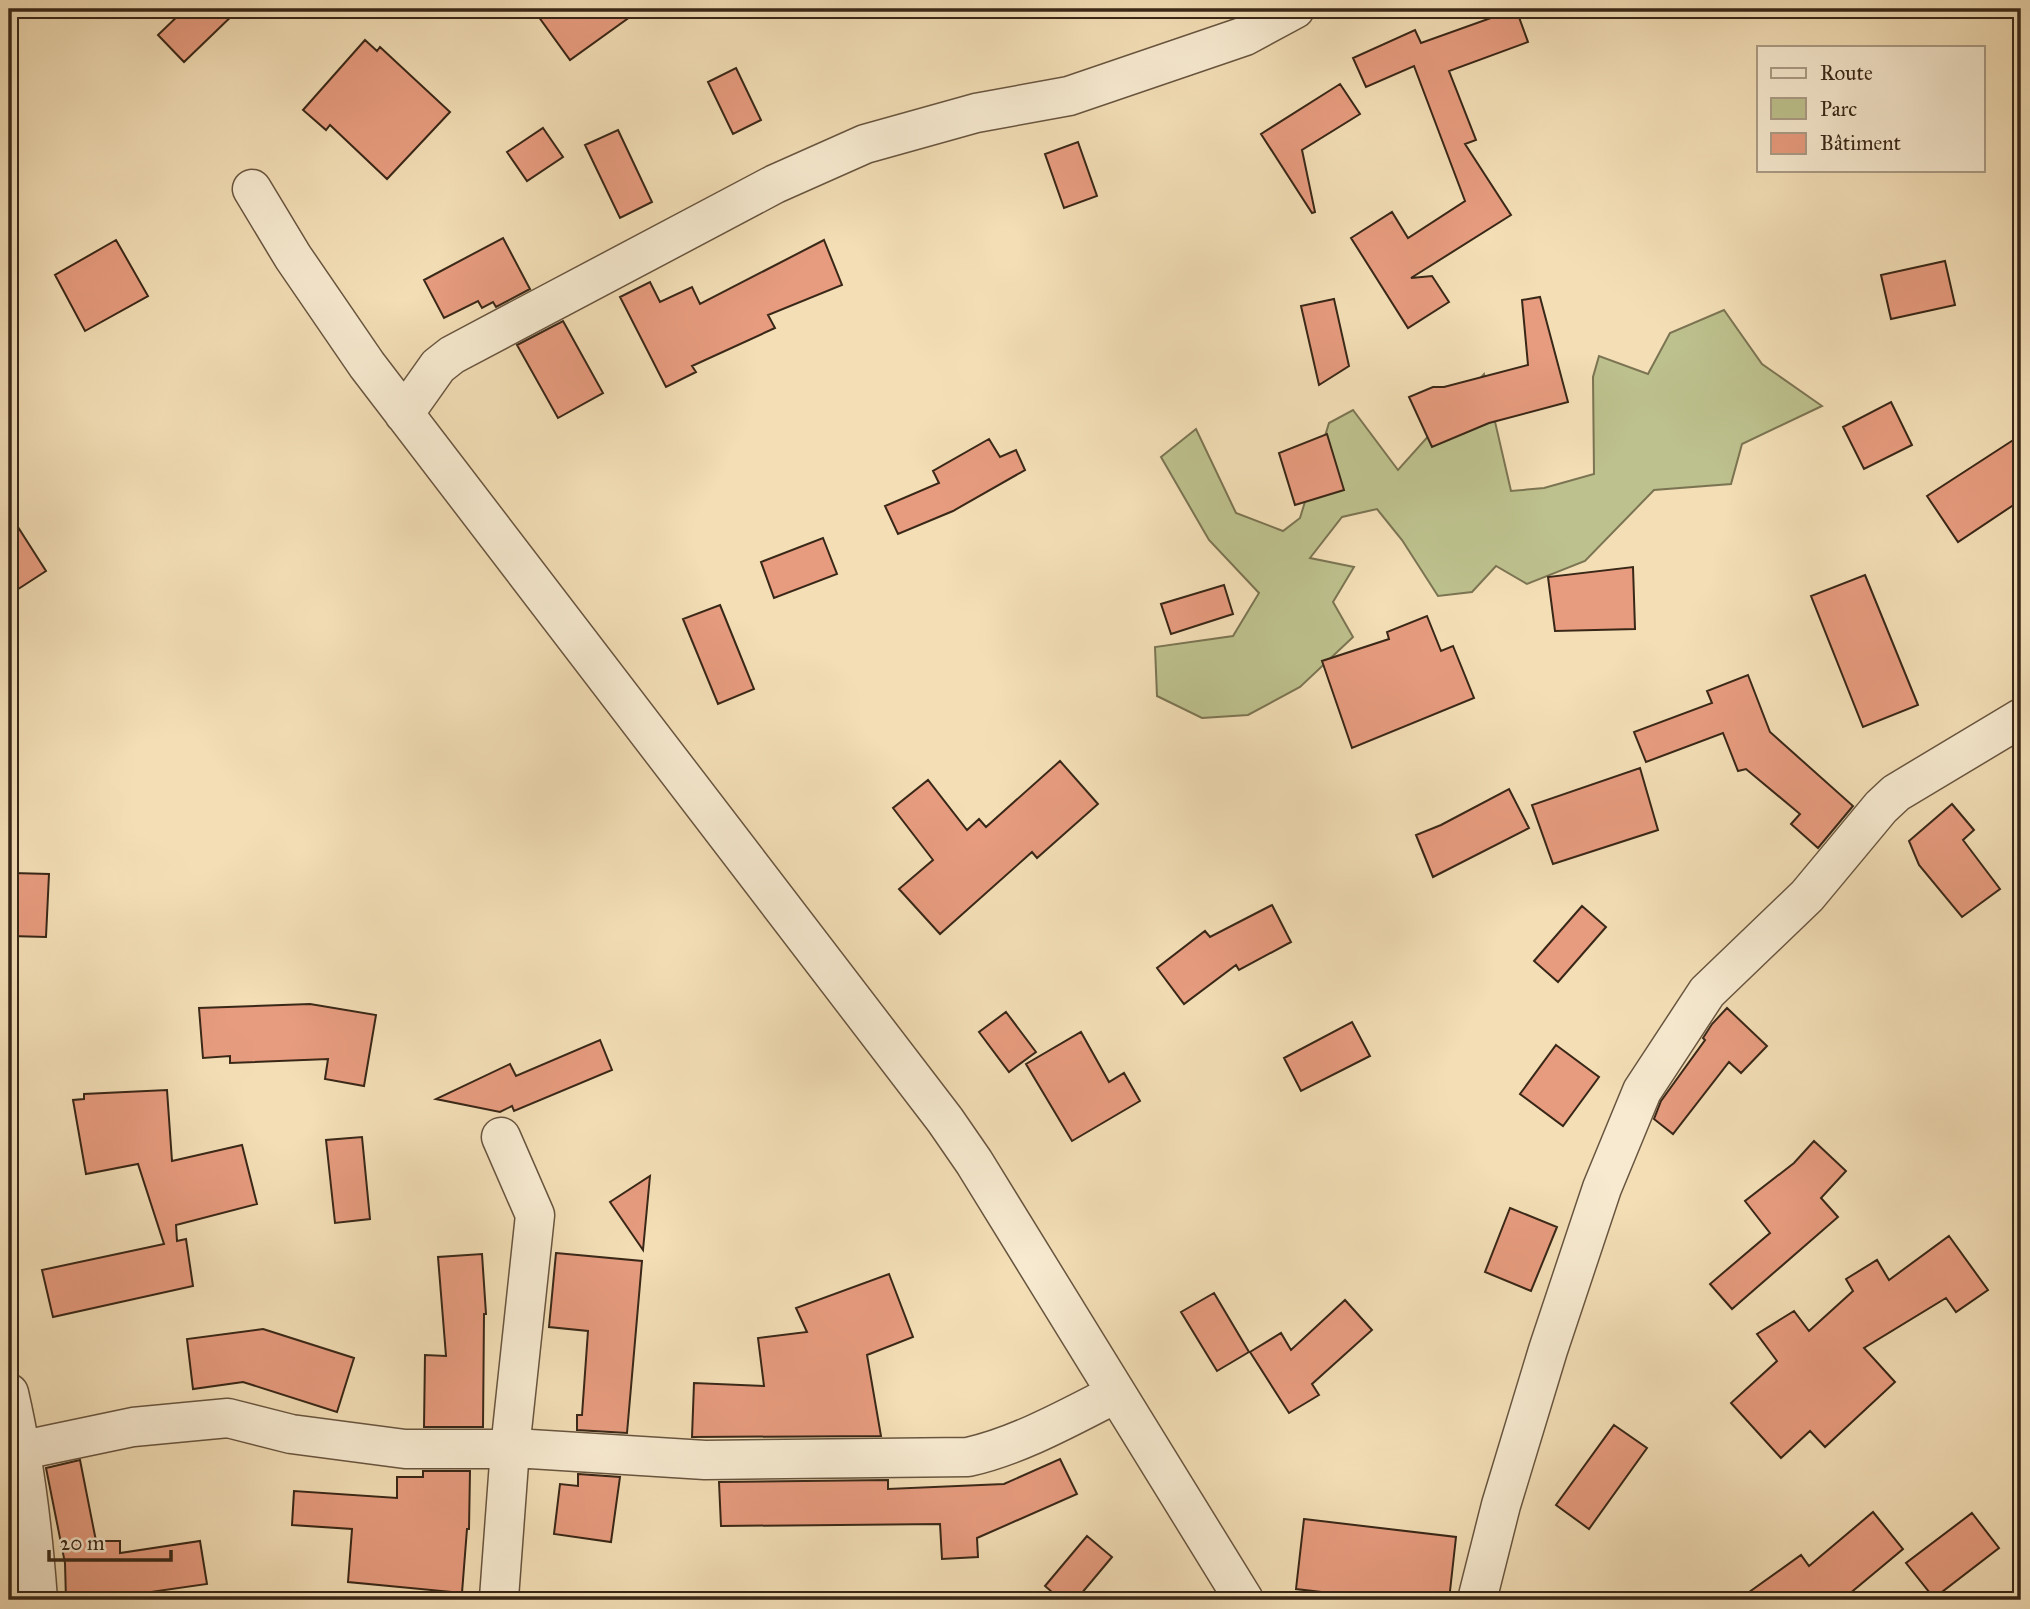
<svg xmlns="http://www.w3.org/2000/svg" width="2030" height="1609" font-family="'IM FELL Great Primer',serif">
	<style>
		.green { fill: #bdc18d; stroke: #7b7452; stroke-width: 2 }
		.building { fill: #e79c7f; stroke: #392717; stroke-width: 2 }
		.lines { fill: none; stroke-linecap: round; stroke-linejoin: round }
		.street-casing { stroke: #68553f; stroke-width: 41 }
		.street { stroke: #f7ead0; stroke-width: 38 }
	</style>
	<rect width="100%" height="100%" fill="#f3deb6"/>
	<filter id="stains"><feTurbulence type="fractalNoise" baseFrequency=".00286" numOctaves="4"/><feColorMatrix values="0 0 0 0 .2 0 0 0 0 .09 0 0 0 0 .02 0 0 0 .5 -.17"/></filter>
	<radialGradient id="worn" r=".72"><stop offset=".6" stop-color="#630" stop-opacity="0"/><stop offset="1" stop-color="#630" stop-opacity=".3"/></radialGradient>
	<path class="green" d="M 1724,310 L 1762,364 L 1822,406 L 1742,444 L 1731,484 L 1654,490 L 1585,561 L 1527,584 L 1496,566 L 1472,592 L 1438,596 L 1402,540 L 1377,509 L 1342,517 L 1310,558 L 1354,567 L 1333,602 L 1353,637 L 1300,687 L 1248,715 L 1202,718 L 1157,696 L 1155,647 L 1233,636 L 1259,593 L 1209,540 L 1161,457 L 1196,429 L 1236,513 L 1283,531 L 1300,518 L 1329,423 L 1353,410 L 1398,470 L 1484,374 L 1511,491 L 1544,488 L 1594,474 L 1593,377 L 1599,356 L 1648,374 L 1670,333 Z"/>
	<path class="building" d="M 185,9 L 239,9 L 184,62 L 158,35 Z
		M 533,9 L 641,9 L 570,60 Z
		M 1516,9 L 1528,42 L 1449,71 L 1476,140 L 1465,144 L 1511,215 L 1411,278 L 1432,276 L 1449,302 L 1408,328 L 1351,238 L 1392,212 L 1408,238 L 1465,201 L 1414,66 L 1366,87 L 1353,58 L 1415,30 L 1421,43 Z
		M 365,40 L 377,51 L 380,47 L 450,112 L 387,179 L 330,125 L 326,130 L 303,110 Z
		M 736,68 L 761,120 L 733,134 L 708,82 Z
		M 1340,84 L 1360,114 L 1302,150 L 1315,212 L 1312,213 L 1261,134 Z
		M 543,128 L 563,157 L 527,181 L 507,152 Z
		M 618,130 L 652,202 L 620,218 L 585,145 Z
		M 1078,142 L 1097,196 L 1064,208 L 1045,154 Z
		M 503,238 L 530,289 L 496,307 L 493,302 L 482,308 L 478,301 L 444,318 L 424,280 Z
		M 116,240 L 148,296 L 85,331 L 55,275 Z
		M 824,240 L 842,285 L 768,315 L 775,328 L 692,366 L 696,372 L 666,387 L 620,297 L 650,282 L 660,302 L 692,287 L 700,304 Z
		M 1945,261 L 1955,305 L 1891,319 L 1881,275 Z
		M 1540,297 L 1568,402 L 1489,423 L 1432,447 L 1409,397 L 1433,387 L 1444,387 L 1528,365 L 1522,300 Z
		M 1334,299 L 1349,366 L 1319,385 L 1301,306 Z
		M 563,321 L 603,393 L 558,418 L 517,345 Z
		M 1891,402 L 1912,445 L 1864,469 L 1843,427 Z
		M 1327,434 L 1344,490 L 1295,505 L 1279,453 Z
		M 2021,435 L 2021,500 L 1958,542 L 1927,496 Z
		M 989,439 L 1000,457 L 1016,450 L 1025,470 L 953,511 L 898,534 L 885,506 L 939,483 L 933,471 Z
		M 9,513 L 46,571 L 9,595 Z
		M 823,538 L 837,574 L 774,598 L 761,562 Z
		M 1633,567 L 1635,629 L 1555,631 L 1548,577 Z
		M 1865,575 L 1918,705 L 1863,727 L 1811,596 Z
		M 1224,585 L 1233,614 L 1171,634 L 1161,604 Z
		M 720,605 L 754,689 L 718,704 L 683,619 Z
		M 1427,616 L 1441,651 L 1453,646 L 1474,698 L 1352,748 L 1322,661 L 1389,639 L 1387,632 Z
		M 1748,675 L 1770,732 L 1853,806 L 1818,848 L 1791,824 L 1800,814 L 1746,769 L 1738,771 L 1723,733 L 1646,762 L 1634,732 L 1712,703 L 1707,691 Z
		M 1060,761 L 1098,804 L 1037,858 L 1032,852 L 940,934 L 899,889 L 933,860 L 893,808 L 928,780 L 967,830 L 979,819 L 986,827 Z
		M 1640,768 L 1658,830 L 1553,864 L 1532,805 Z
		M 1509,789 L 1529,828 L 1433,877 L 1416,835 L 1441,825 Z
		M 1952,804 L 1974,830 L 1963,840 L 2000,889 L 1962,917 L 1919,865 L 1909,841 Z
		M 13,873 L 49,874 L 46,937 L 11,936 Z
		M 1272,905 L 1291,942 L 1239,970 L 1236,965 L 1184,1004 L 1157,968 L 1205,931 L 1210,937 Z
		M 1582,906 L 1606,927 L 1558,982 L 1534,961 Z
		M 310,1004 L 376,1015 L 364,1086 L 325,1079 L 328,1059 L 230,1063 L 230,1056 L 203,1058 L 199,1008 Z
		M 1727,1008 L 1767,1046 L 1741,1073 L 1729,1062 L 1673,1134 L 1654,1119 L 1661,1101 L 1705,1040 L 1703,1038 L 1712,1024 Z
		M 1006,1012 L 1036,1052 L 1009,1072 L 979,1032 Z
		M 1352,1022 L 1370,1056 L 1301,1091 L 1284,1058 Z
		M 1081,1032 L 1109,1082 L 1124,1073 L 1140,1101 L 1072,1141 L 1026,1064 Z
		M 600,1040 L 612,1070 L 514,1111 L 512,1106 L 500,1112 L 436,1099 L 510,1064 L 516,1076 Z
		M 1556,1045 L 1599,1077 L 1563,1126 L 1520,1094 Z
		M 167,1090 L 172,1161 L 242,1145 L 257,1204 L 176,1225 L 177,1241 L 186,1239 L 193,1286 L 53,1317 L 42,1270 L 164,1244 L 138,1164 L 86,1174 L 73,1100 L 84,1099 L 84,1094 Z
		M 362,1137 L 370,1219 L 335,1223 L 326,1140 Z
		M 1814,1141 L 1846,1171 L 1821,1198 L 1838,1217 L 1732,1309 L 1710,1284 L 1770,1233 L 1745,1201 L 1794,1163 Z
		M 650,1176 L 643,1250 L 610,1202 Z
		M 1510,1208 L 1557,1227 L 1531,1291 L 1485,1272 Z
		M 1949,1236 L 1988,1290 L 1956,1312 L 1946,1298 L 1864,1348 L 1895,1382 L 1825,1447 L 1810,1431 L 1781,1458 L 1731,1403 L 1777,1361 L 1757,1334 L 1794,1311 L 1809,1331 L 1853,1291 L 1846,1279 L 1877,1260 L 1889,1280 Z
		M 556,1253 L 642,1261 L 627,1433 L 577,1430 L 577,1415 L 582,1415 L 588,1331 L 549,1327 Z
		M 482,1254 L 486,1314 L 484,1314 L 483,1427 L 424,1427 L 425,1355 L 446,1356 L 438,1257 Z
		M 889,1274 L 913,1337 L 867,1355 L 881,1436 L 692,1437 L 694,1383 L 764,1386 L 758,1338 L 807,1332 L 796,1308 Z
		M 1214,1293 L 1249,1352 L 1217,1371 L 1181,1312 Z
		M 1345,1300 L 1372,1330 L 1312,1384 L 1319,1395 L 1289,1413 L 1250,1352 L 1281,1333 L 1291,1350 Z
		M 263,1329 L 354,1358 L 337,1412 L 243,1382 L 193,1389 L 187,1339 Z
		M 1614,1425 L 1647,1448 L 1589,1529 L 1556,1505 Z
		M 1060,1459 L 1077,1494 L 977,1538 L 978,1557 L 942,1559 L 940,1524 L 721,1526 L 719,1482 L 888,1480 L 888,1489 L 1004,1484 Z
		M 80,1460 L 96,1541 L 120,1541 L 120,1553 L 200,1541 L 207,1584 L 122,1596 L 122,1600 L 66,1600 L 65,1563 L 46,1468 Z
		M 423,1471 L 470,1471 L 469,1529 L 467,1529 L 462,1593 L 348,1582 L 352,1529 L 292,1525 L 294,1491 L 397,1498 L 397,1477 L 423,1477 Z
		M 578,1474 L 620,1477 L 611,1542 L 554,1534 L 560,1484 L 578,1486 Z
		M 1873,1512 L 1903,1549 L 1842,1600 L 1738,1600 L 1801,1555 L 1809,1566 Z
		M 1972,1513 L 1999,1548 L 1934,1598 L 1906,1563 Z
		M 1304,1519 L 1456,1537 L 1449,1600 L 1390,1600 L 1296,1589 Z
		M 1087,1536 L 1112,1557 L 1076,1600 L 1061,1600 L 1045,1586 Z"/>
	<g class="lines">
		<defs>
			<path id="street" d="M 252,189 L 293,257 L 367,365 L 945,1120 L 974,1162 L 1244,1600
				M 404,414 L 438,366 L 452,355 L 775,184 L 865,144 L 976,113 L 1069,96 L 1245,36 L 1295,9
				M 9,1393 C 25,1462 33,1530 38,1600
				M 9,1453 L 133,1427 L 228,1418 L 291,1434 L 405,1449 L 530,1449 L 705,1460 L 968,1457 C 1018,1446 1070,1417 1115,1394
				M 499,1598 L 510,1449 L 535,1215 L 501,1137
				M 1477,1600 L 1501,1505 L 1548,1350 L 1602,1188 L 1642,1091 L 1707,992 L 1807,896 L 1881,807 L 1896,793 L 2021,718"/>
		</defs>
		<use href="#street" class="street-casing"/>
		<use href="#street" class="street"/>
	</g>
	<rect width="2030" height="1609" fill="none" stroke="#f3deb6" stroke-width="35"/>
	<rect x="10" y="10" width="2009" height="1588" fill="none" stroke="#392717" stroke-width="3.5"/>
	<rect x="18" y="18" width="1995" height="1574" fill="none" stroke="#392717" stroke-width="2"/>
	<rect x="1757" y="46" width="228" height="126" fill="#f7ead0" stroke="#ab9c86" stroke-width="2"/>
	<rect x="1771" y="68" width="35" height="10" fill="#f7ead0" stroke="#ab9c86" stroke-width="2"/>
	<text x="1820" y="80" font-size="21" fill="#392717">Route</text>
	<rect x="1771" y="98" width="35" height="21" fill="#bdc18d" stroke="#ab9c86" stroke-width="2"/>
	<text x="1820" y="116" font-size="21" fill="#392717">Parc</text>
	<rect x="1771" y="133" width="35" height="21" fill="#e79c7f" stroke="#ab9c86" stroke-width="2"/>
	<text x="1820" y="150" font-size="21" fill="#392717">Bâtiment</text>
	<path d="M49 1550v10h122v-10" fill="none" stroke="#392717" stroke-width="3.5"/>
	<text x="60" y="1550" font-size="21" fill="#392717" stroke="#f7ead0" stroke-width="5" paint-order="stroke">20 m</text>
	<rect width="100%" height="100%" filter="url(#stains)"/>
	<rect width="100%" height="100%" fill="url(#worn)"/>
</svg>
